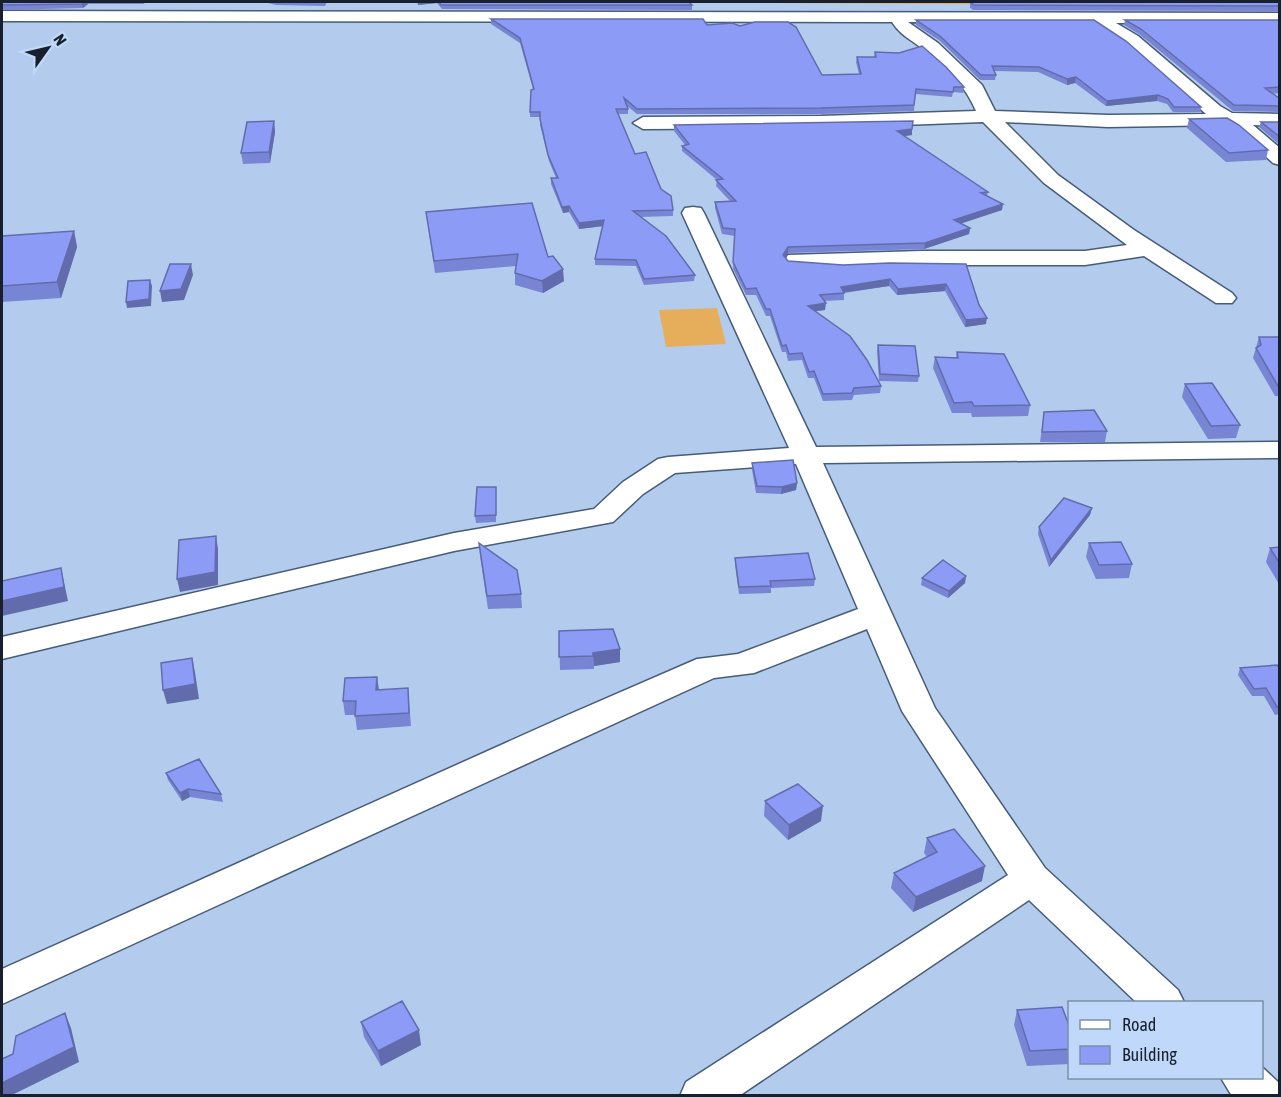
<svg xmlns="http://www.w3.org/2000/svg" width="1281" height="1097" font-family="'Asap Condensed',sans-serif">
	<style>
		.green { fill: #e6ae5a }
		.lines { fill: none; stroke-linecap: round; stroke-linejoin: round }
		.street-casing { stroke: #465c78; stroke-width: 3 }
		.street { fill: #fff; fill-rule: evenodd }
		.wall { fill: #7885d4 }
		.shaded-wall { fill: #626cac }
		.building { fill: #8c9bf6; stroke: #626cac; stroke-width: 1.5 }
	</style>
	<rect width="100%" height="100%" fill="#b3cced"/>
	<path class="green" d="M 759,2 L 1279,2 L 1280,6 L 760,3 Z
		M 717,308 L 726,344 L 666,347 L 659,310 Z"/>
	<g class="lines">
		<defs>
			<path id="street" d="M 2,11 L 1280,13 L 1280,23 L 1116,23 L 1138,36 L 1220,106 L 1232,113 L 1280,114 L 1280,126 L 1253,125 L 1280,148 L 1280,165 L 1273,163 L 1238,132 L 1225,125 L 1108,127 L 1005,122 L 1058,175 L 1134,230 L 1232,293 L 1236,298 L 1232,303 L 1216,303 L 1144,256 L 1085,265 L 921,265 L 843,269 L 788,265 L 785,260 L 788,255 L 921,251 L 1085,251 L 1127,245 L 1044,183 L 983,122 L 821,128 L 643,129 L 633,123 L 643,117 L 821,116 L 976,111 C 966,87 946,66 924,50 C 912,40 900,35 892,22 L 2,21 ZM 908,22 L 1094,23 L 1126,44 L 1206,114 L 1108,115 L 995,111 L 982,85 L 938,43 Z
				M 693,207 L 701,208 L 704,213 L 816,447 L 1280,442 L 1280,458 L 823,463 L 935,708 L 1045,868 L 1178,990 L 1184,1002 L 1136,1002 L 1029,900 L 739,1096 L 680,1096 L 686,1082 L 1008,875 L 902,711 L 867,629 L 754,673 L 714,678 L 2,1004 L 2,969 L 570,714 L 697,659 L 738,654 L 858,609 L 796,464 L 675,473 L 643,494 L 613,522 L 454,551 L 2,659 L 2,637 L 454,533 L 594,509 L 623,482 L 658,459 L 668,457 L 789,448 L 682,213 L 685,208 Z
				M 1262,1067 L 1278,1082 L 1280,1096 L 1232,1096 L 1221,1078 L 1262,1078 Z"/>
		</defs>
		<use href="#street" class="street-casing"/>
		<use href="#street" class="street"/>
	</g>
	<path class="wall" d="M 2,2 L 145,2 L 144,4 L 88,4 L 83,8 L 2,10 Z
		M 268,2 L 327,2 L 325,6 L 276,5 L 268,3 Z
		M 417,2 L 689,2 L 692,5 L 692,10 L 442,9 L 437,3 L 418,5 Z
		M 970,2 L 1280,2 L 1280,11 L 973,10 L 970,8 Z
		M 491,19 L 707,25 L 822,75 L 859,74 L 856,62 L 857,57 L 874,57 L 875,52 L 964,87 L 963,93 L 953,92 L 952,97 L 915,94 L 914,111 L 821,114 L 637,114 L 627,106 L 628,109 L 628,114 L 618,114 L 635,154 L 661,189 L 673,210 L 673,216 L 641,217 L 695,275 L 694,281 L 644,285 L 636,266 L 595,265 L 595,259 L 603,226 L 579,229 L 569,212 L 563,213 L 551,184 L 551,178 L 556,178 L 549,161 L 540,125 L 540,117 L 530,117 L 530,112 L 533,89 L 520,43 L 491,24 Z
		M 916,20 L 1201,107 L 1200,112 L 1173,112 L 1167,104 L 1157,101 L 1106,106 L 1075,83 L 1067,85 L 1038,72 L 994,71 L 996,75 L 995,80 L 980,80 L 940,41 L 916,25 Z
		M 1125,20 L 1280,20 L 1280,93 L 1272,94 L 1280,99 L 1280,112 L 1233,111 L 1139,34 L 1124,25 Z
		M 1189,119 L 1268,150 L 1266,160 L 1226,162 L 1187,128 Z
		M 274,121 L 275,132 L 270,163 L 243,164 L 241,153 Z
		M 1261,122 L 1280,122 L 1280,145 L 1259,127 Z
		M 674,125 L 912,135 L 904,136 L 988,192 L 987,196 L 1002,210 L 961,223 L 970,228 L 969,234 L 924,249 L 788,253 L 785,257 L 788,261 L 843,265 L 966,264 L 986,324 L 965,327 L 945,291 L 897,295 L 889,286 L 844,293 L 844,300 L 824,301 L 825,310 L 816,311 L 881,386 L 880,393 L 854,395 L 852,400 L 823,401 L 814,378 L 808,378 L 802,360 L 788,361 L 786,352 L 782,352 L 770,316 L 766,316 L 756,295 L 746,295 L 733,269 L 735,236 L 722,234 L 715,208 L 715,202 L 730,201 L 716,186 L 717,180 L 682,151 L 682,146 L 685,145 L 674,131 Z
		M 426,212 L 548,257 L 564,281 L 543,293 L 515,285 L 515,273 L 516,266 L 435,273 Z
		M 74,231 L 77,247 L 61,298 L 2,302 L 2,236 Z
		M 1259,337 L 1280,337 L 1280,396 L 1275,396 L 1253,358 Z
		M 878,345 L 919,376 L 918,382 L 879,381 L 877,351 Z
		M 957,352 L 1030,405 L 1028,416 L 972,417 L 971,413 L 952,413 L 933,368 L 935,357 L 956,358 Z
		M 1185,384 L 1240,425 L 1236,438 L 1208,439 L 1182,397 Z
		M 1044,412 L 1107,431 L 1105,442 L 1040,442 Z
		M 752,463 L 797,483 L 796,490 L 781,494 L 756,493 L 752,470 Z
		M 496,494 L 496,522 L 476,523 L 475,516 Z
		M 1092,508 L 1090,515 L 1049,567 L 1038,534 L 1039,527 Z
		M 479,543 L 521,594 L 522,608 L 488,609 L 480,556 Z
		M 1089,543 L 1132,564 L 1129,578 L 1096,579 L 1086,557 Z
		M 1280,547 L 1280,586 L 1266,562 L 1270,548 Z
		M 735,558 L 815,579 L 814,586 L 771,588 L 771,593 L 739,594 L 735,565 Z
		M 966,576 L 965,583 L 948,598 L 921,585 L 922,578 Z
		M 559,631 L 620,662 L 594,666 L 594,669 L 560,670 Z
		M 1240,668 L 1280,669 L 1280,714 L 1275,715 L 1264,696 L 1252,696 L 1238,675 Z
		M 408,688 L 411,726 L 357,730 L 355,715 L 345,715 L 343,701 Z
		M 166,773 L 221,794 L 223,802 L 190,797 L 182,801 L 168,780 Z
		M 765,801 L 821,821 L 788,840 L 764,816 Z
		M 927,838 L 982,881 L 913,912 L 891,888 L 894,873 L 927,857 L 924,853 Z
		M 1017,1010 L 1070,1028 L 1070,1064 L 1027,1066 L 1014,1025 Z
		M 361,1022 L 421,1045 L 381,1066 L 364,1037 Z"/>
	<path class="shaded-wall" d="M 84,2 L 88,2 L 88,4 L 83,8 L 82,4 Z
		M 418,2 L 437,2 L 437,3 L 418,5 Z
		M 1076,77 L 1075,83 L 1067,85 L 1067,79 Z
		M 1158,95 L 1157,101 L 1106,106 L 1107,101 Z
		M 274,121 L 275,132 L 270,163 L 269,152 Z
		M 912,129 L 912,135 L 897,137 L 897,131 Z
		M 1003,204 L 1002,210 L 954,226 L 954,220 Z
		M 569,206 L 569,212 L 563,213 L 562,207 Z
		M 604,220 L 604,226 L 579,229 L 579,223 Z
		M 970,228 L 969,234 L 924,249 L 925,243 Z
		M 74,231 L 77,247 L 61,298 L 57,282 Z
		M 788,247 L 788,253 L 783,261 L 783,255 Z
		M 191,264 L 193,275 L 184,300 L 162,302 L 160,291 Z
		M 563,269 L 564,281 L 543,293 L 542,281 Z
		M 890,279 L 889,286 L 840,293 L 841,287 Z
		M 150,280 L 152,286 L 151,306 L 127,308 L 126,302 Z
		M 946,284 L 945,291 L 897,295 L 898,289 Z
		M 826,303 L 825,310 L 808,312 L 808,306 Z
		M 987,318 L 986,324 L 965,327 L 966,320 Z
		M 797,483 L 796,490 L 781,494 L 782,487 Z
		M 1092,508 L 1090,515 L 1049,567 L 1051,560 Z
		M 216,536 L 218,549 L 218,585 L 180,592 L 177,579 Z
		M 61,568 L 68,601 L 2,616 L 2,601 Z
		M 966,576 L 965,583 L 948,598 L 949,591 Z
		M 620,649 L 620,662 L 594,666 L 593,653 Z
		M 192,658 L 195,672 L 199,699 L 167,704 L 163,690 Z
		M 377,677 L 379,690 L 376,690 Z
		M 188,789 L 190,797 L 182,801 L 180,793 Z
		M 823,806 L 821,821 L 788,840 L 789,825 Z
		M 985,866 L 982,881 L 913,912 L 916,897 Z
		M 65,1013 L 71,1028 L 79,1062 L 12,1095 L 2,1095 L 2,1083 Z
		M 419,1030 L 421,1045 L 381,1066 L 378,1051 Z"/>
	<path class="building" d="M 2,2 L 84,2 L 82,4 L 2,5 Z
		M 439,2 L 689,2 L 692,5 L 441,5 Z
		M 970,2 L 1280,2 L 1280,6 L 974,5 Z
		M 491,19 L 703,19 L 707,25 L 732,23 L 740,26 L 755,22 L 788,22 L 796,27 L 822,75 L 861,74 L 857,57 L 876,57 L 875,52 L 899,53 L 922,46 L 946,67 L 964,87 L 954,87 L 953,92 L 916,89 L 914,105 L 821,108 L 637,109 L 624,98 L 628,109 L 616,109 L 635,154 L 646,152 L 661,189 L 671,196 L 673,210 L 633,211 L 666,236 L 695,275 L 644,279 L 636,260 L 595,259 L 604,220 L 579,223 L 569,206 L 562,207 L 551,178 L 558,178 L 548,155 L 540,119 L 540,112 L 530,112 L 531,90 L 534,89 L 520,38 Z
		M 916,20 L 1094,20 L 1126,41 L 1201,107 L 1174,107 L 1168,99 L 1158,95 L 1107,101 L 1076,77 L 1067,79 L 1039,67 L 992,66 L 996,75 L 981,75 L 940,36 Z
		M 1125,20 L 1280,20 L 1280,87 L 1265,88 L 1280,99 L 1280,106 L 1234,105 L 1141,29 Z
		M 1227,118 L 1239,125 L 1268,150 L 1229,153 L 1189,119 Z
		M 274,121 L 269,152 L 241,153 L 247,122 Z
		M 913,121 L 912,129 L 897,131 L 988,192 L 981,193 L 1003,204 L 954,220 L 970,228 L 925,243 L 788,247 L 783,255 L 788,261 L 843,265 L 889,263 L 966,264 L 979,305 L 987,318 L 966,320 L 946,284 L 898,289 L 890,279 L 841,287 L 844,293 L 820,295 L 826,303 L 808,306 L 850,336 L 867,360 L 881,386 L 854,388 L 852,393 L 823,394 L 814,371 L 809,372 L 802,353 L 789,354 L 786,345 L 782,346 L 770,309 L 766,309 L 756,288 L 746,289 L 733,262 L 735,229 L 723,228 L 715,202 L 736,201 L 716,180 L 723,179 L 682,146 L 689,144 L 674,125 Z
		M 1261,122 L 1280,122 L 1280,137 Z
		M 532,203 L 548,257 L 553,256 L 563,269 L 542,281 L 515,273 L 518,254 L 434,261 L 426,212 Z
		M 74,231 L 57,282 L 2,286 L 2,236 Z
		M 170,264 L 191,264 L 181,289 L 160,291 Z
		M 150,280 L 149,299 L 126,302 L 128,281 Z
		M 1259,337 L 1280,337 L 1280,386 L 1278,386 L 1256,348 L 1261,345 Z
		M 878,345 L 915,346 L 919,376 L 880,374 Z
		M 957,352 L 1004,354 L 1030,405 L 974,406 L 972,402 L 954,403 L 935,357 L 958,358 Z
		M 1212,383 L 1240,425 L 1211,426 L 1185,384 Z
		M 1094,410 L 1107,431 L 1042,432 L 1044,412 Z
		M 793,460 L 797,483 L 782,487 L 757,486 L 752,463 Z
		M 477,487 L 496,487 L 496,515 L 475,516 Z
		M 1064,498 L 1092,508 L 1051,560 L 1039,527 Z
		M 216,536 L 215,572 L 177,579 L 179,540 Z
		M 1121,542 L 1132,564 L 1099,565 L 1089,543 Z
		M 479,543 L 517,570 L 521,594 L 487,596 Z
		M 1280,547 L 1280,564 L 1270,548 Z
		M 808,553 L 815,579 L 770,581 L 771,586 L 739,587 L 735,558 Z
		M 943,560 L 966,576 L 949,591 L 922,578 Z
		M 61,568 L 64,587 L 2,601 L 2,581 Z
		M 613,629 L 620,649 L 593,653 L 593,656 L 559,657 L 559,631 Z
		M 192,658 L 195,684 L 163,690 L 161,663 Z
		M 1277,665 L 1280,669 L 1280,707 L 1277,707 L 1266,688 L 1254,689 L 1240,668 Z
		M 377,677 L 376,690 L 408,688 L 409,713 L 355,716 L 356,701 L 343,701 L 345,678 Z
		M 199,759 L 221,794 L 188,789 L 180,793 L 166,773 Z
		M 798,784 L 823,806 L 789,825 L 765,801 Z
		M 954,829 L 985,866 L 916,897 L 894,873 L 937,852 L 927,838 Z
		M 402,1001 L 419,1030 L 378,1051 L 361,1022 Z
		M 1062,1007 L 1070,1028 L 1070,1049 L 1030,1051 L 1017,1010 Z
		M 65,1013 L 74,1047 L 2,1083 L 2,1059 L 13,1054 L 16,1036 Z"/>
	<rect width="1281" height="1097" fill="none" stroke="#17202c" stroke-width="6"/>
	<rect x="1068" y="1001" width="195" height="78" fill="#c0d9fa" stroke="#7c8fa8" stroke-width="1.5"/>
	<rect x="1080" y="1020" width="30" height="9" fill="#ffffff" stroke="#7c8fa8" stroke-width="1.5"/>
	<text x="1122" y="1031" font-size="18" fill="#17202c">Road</text>
	<rect x="1080" y="1046" width="30" height="18" fill="#8c9bf6" stroke="#7c8fa8" stroke-width="1.5"/>
	<text x="1122" y="1061" font-size="18" fill="#17202c">Building</text>
	<g transform="translate(48 48) rotate(56)" stroke="#c0d9fa" stroke-width="4.5" paint-order="stroke">
	<path d="M0-4.5L10 22L0 15L-10 22Z" fill="#17202c"/>
	<text y="-9" font-size="16" font-weight="bold" text-anchor="middle" fill="#17202c">N</text>
	</g>
</svg>
